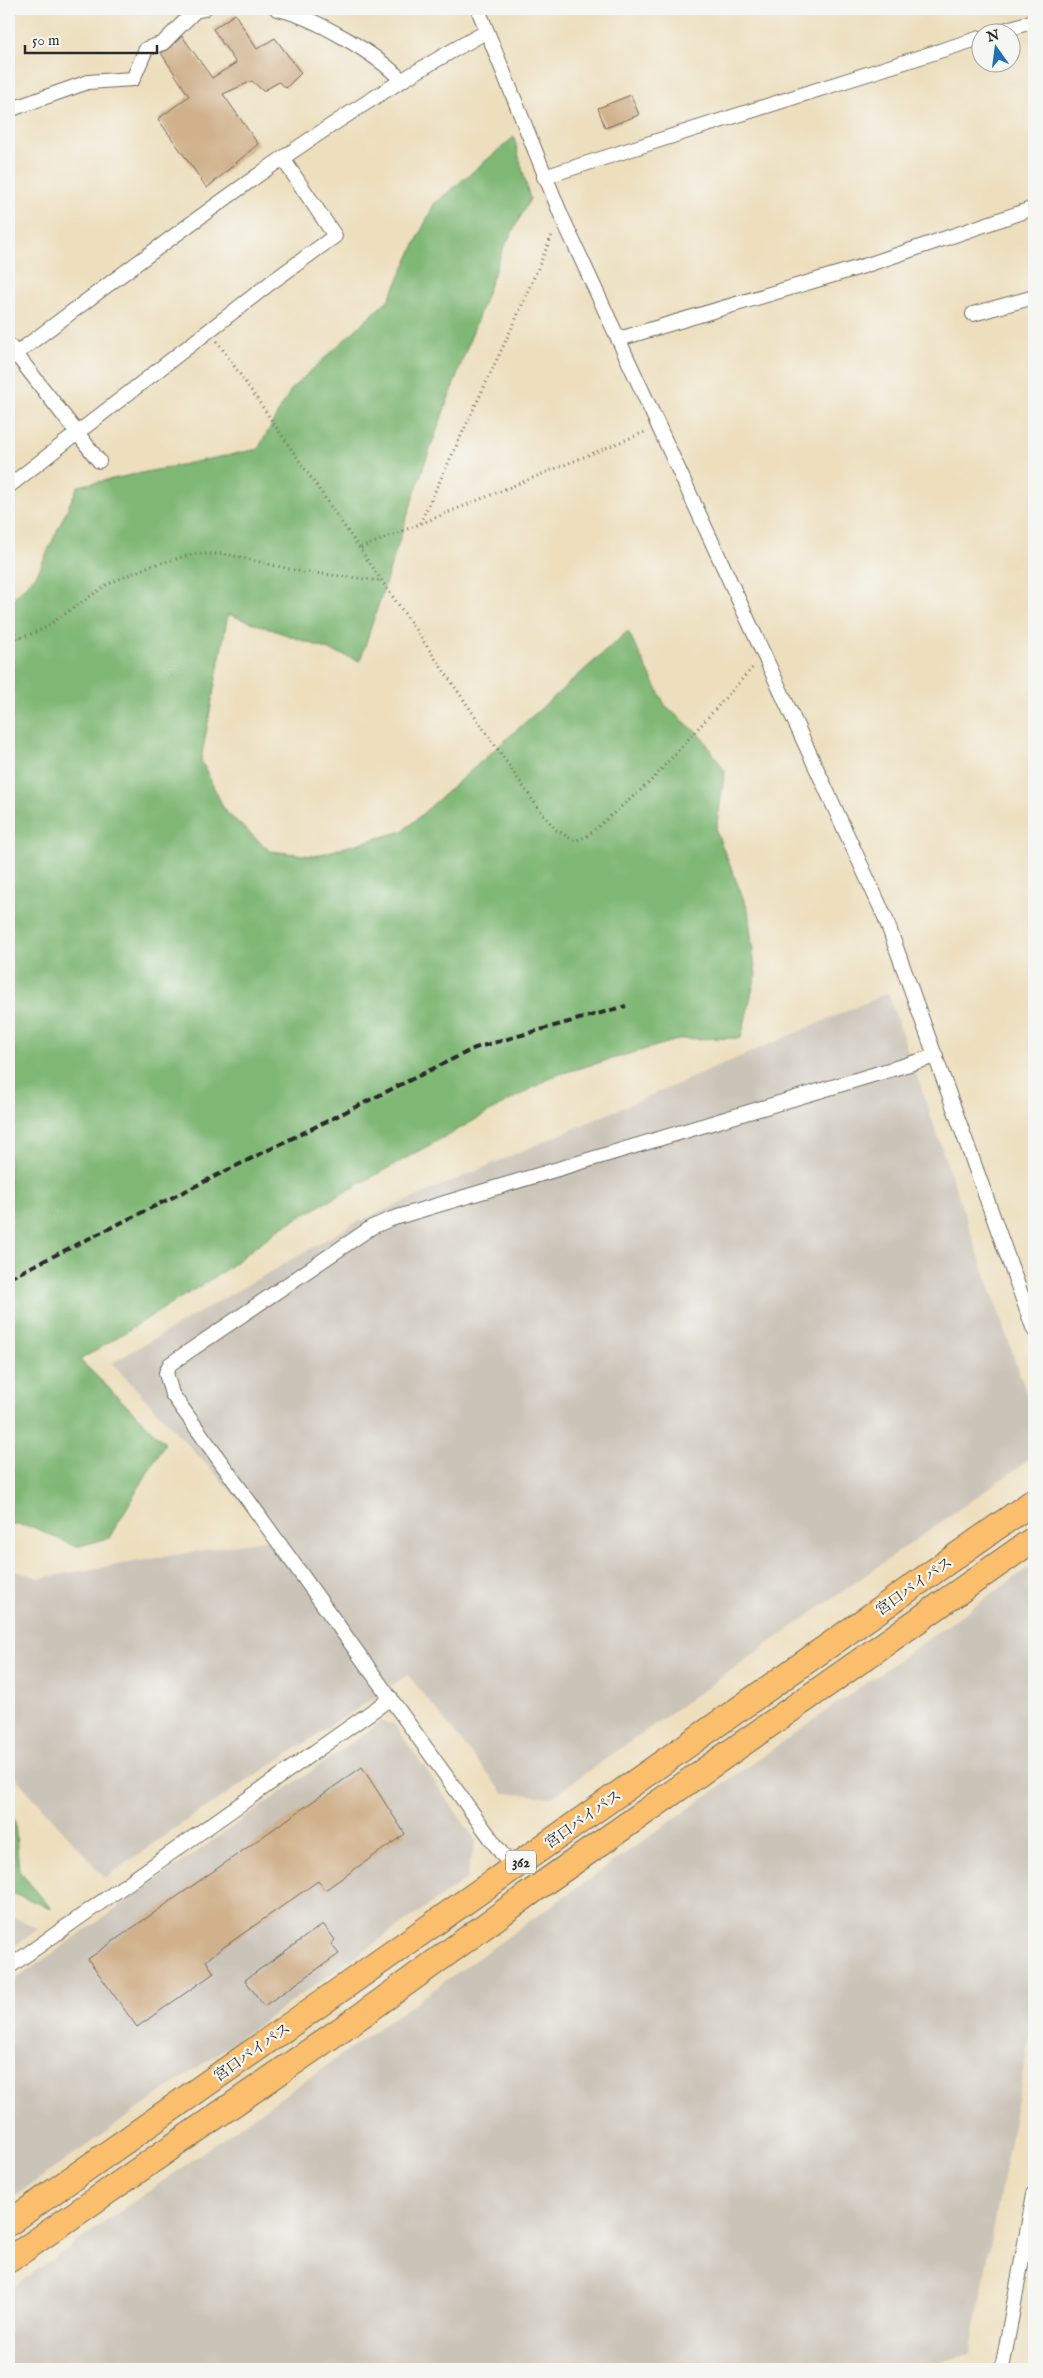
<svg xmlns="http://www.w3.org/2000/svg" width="1043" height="2378" font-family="'IM FELL English','Noto Serif JP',serif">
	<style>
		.industrial { fill: #cac3b8 }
		.forest { fill: #7fb775; stroke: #557150 }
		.building { fill: #d0b18b }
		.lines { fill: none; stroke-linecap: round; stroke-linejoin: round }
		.street-casing { stroke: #6f6a5e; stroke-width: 16 }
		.highway-casing { stroke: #6f6a5e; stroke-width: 27 }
		.path { stroke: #6f6a5e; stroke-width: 3; stroke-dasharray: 1 4; stroke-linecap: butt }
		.street { stroke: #fff; stroke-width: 14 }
		.highway { stroke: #fabe6d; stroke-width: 25 }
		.rail { stroke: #2b2b2b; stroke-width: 4; stroke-dasharray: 8 4; stroke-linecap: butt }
		.labels { text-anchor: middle; stroke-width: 4.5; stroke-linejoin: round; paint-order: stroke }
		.shield { fill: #f6f6f2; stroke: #686867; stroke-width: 1 }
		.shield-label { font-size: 14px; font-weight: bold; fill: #2b2b2b }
		.street-label { font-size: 15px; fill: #2b2b2b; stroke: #f6f6f2 }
	</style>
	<rect width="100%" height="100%" fill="#f6f6f2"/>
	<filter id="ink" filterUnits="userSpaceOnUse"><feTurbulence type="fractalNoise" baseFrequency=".02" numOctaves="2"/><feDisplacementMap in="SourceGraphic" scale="10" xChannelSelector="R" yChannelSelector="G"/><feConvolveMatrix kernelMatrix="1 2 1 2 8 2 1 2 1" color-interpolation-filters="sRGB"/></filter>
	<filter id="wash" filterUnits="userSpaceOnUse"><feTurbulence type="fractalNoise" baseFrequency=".0096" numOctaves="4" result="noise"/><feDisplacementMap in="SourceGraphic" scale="20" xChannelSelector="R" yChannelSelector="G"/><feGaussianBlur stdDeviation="1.12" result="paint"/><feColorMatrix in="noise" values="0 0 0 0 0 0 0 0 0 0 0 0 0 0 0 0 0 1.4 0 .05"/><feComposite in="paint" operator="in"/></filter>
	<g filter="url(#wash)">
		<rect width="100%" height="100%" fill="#eddfbe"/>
		<path class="industrial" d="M 888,993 L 1034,1415 L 1034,1456 L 552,1797 L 503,1793 L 408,1675 L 181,1824 L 105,1878 L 9,1770 L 9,1569 L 40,1578 L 275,1538 L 112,1363 L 353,1224 Z
			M 1034,1564 L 1034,2013 L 970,2354 L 915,2369 L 9,2369 L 9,2290 Z
			M 381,1722 L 394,1724 L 476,1841 L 466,1879 L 9,2200 L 9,1984 Z
			M 9,1915 L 38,1929 L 9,1950 Z"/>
		<path class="forest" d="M 514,137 L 530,199 L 503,249 L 422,471 L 360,661 L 228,614 L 201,760 L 225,811 L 270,851 L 314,856 L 403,831 L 628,631 L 665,705 L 702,737 L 725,771 L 716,831 L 748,910 L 756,975 L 741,1038 L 681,1039 L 556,1075 L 280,1228 L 221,1273 L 80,1360 L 165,1443 L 109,1538 L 76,1547 L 33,1527 L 9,1524 L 9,603 L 37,574 L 78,486 L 258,449 L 292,388 L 389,299 L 434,204 Z
			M 9,1811 L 15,1822 L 19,1871 L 51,1908 L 9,1892 Z"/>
		<g id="blocks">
			<path class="building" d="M 235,14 L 257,49 L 275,38 L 301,73 L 286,88 L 279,82 L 263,91 L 252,81 L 223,94 L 258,144 L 207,188 L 158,119 L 189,96 L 161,53 L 169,49 L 182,36 L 212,78 L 236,63 L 213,29 Z
				M 631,95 L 639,115 L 605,128 L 598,108 Z
				M 362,1767 L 405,1834 L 325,1890 L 318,1881 L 214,1954 L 206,1961 L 214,1973 L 137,2027 L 88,1959 Z
				M 323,1924 L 335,1940 L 331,1944 L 339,1954 L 264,2006 L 245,1980 Z"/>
		</g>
	</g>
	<g filter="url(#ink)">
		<use href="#blocks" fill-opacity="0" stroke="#6f6a5e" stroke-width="1"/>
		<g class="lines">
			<defs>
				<path id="street" d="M 277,9 C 312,16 378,54 402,81
					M 478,9 L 561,215 L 885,917 L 1034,1330
					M 998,32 L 1034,21
					M 9,110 L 88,82 L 133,79 L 146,49 L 163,43 L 195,11 L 204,9
					M 544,177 L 980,38
					M 973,314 L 1034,297
					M 619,339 L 867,265 L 1034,208
					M 9,345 L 99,461
					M 9,359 C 163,244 316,124 486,32
					M 9,486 L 269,284 L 335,236 L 283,159
					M 512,1868 L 172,1394 L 166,1373 L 170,1364 L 372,1227 L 391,1219 L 936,1056
					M 9,1967 L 391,1698
					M 1002,2369 L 1034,2194"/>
				<path id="highway" d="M 9,2223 L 1034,1501
					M 9,2260 L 362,2015 L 548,1880 L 1034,1539"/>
			</defs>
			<use href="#street" class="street-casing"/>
			<use href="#highway" class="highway-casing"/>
			<path class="path" d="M 217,341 L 536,805 L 555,829 L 575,841 L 587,836 L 649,783 L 754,666
				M 420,523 L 516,319 L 553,233
				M 361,548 L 645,432
				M 9,625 L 18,639 L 43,629 L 108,584 L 150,566 L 194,554 L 226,554 L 298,571 L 382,581"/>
			<use href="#street" class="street"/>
			<use href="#highway" class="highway"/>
			<path class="rail" d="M 9,1278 L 475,1048 L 626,1006"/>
		</g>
	</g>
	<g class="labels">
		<rect class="shield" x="506" y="1850.5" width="30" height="23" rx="4"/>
		<g class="shield-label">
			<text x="521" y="1867">362</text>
		</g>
		<g class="street-label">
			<text transform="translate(914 1586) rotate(-35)" y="5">宮口バイパス</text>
			<text transform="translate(583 1819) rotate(-35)" y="5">宮口バイパス</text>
			<text transform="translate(252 2052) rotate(-35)" y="5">宮口バイパス</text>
		</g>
	</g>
	<rect width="1043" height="2378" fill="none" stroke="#f6f6f2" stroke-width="30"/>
	<g transform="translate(996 48) rotate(346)"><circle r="24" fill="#f6f6f2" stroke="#a5a5a2"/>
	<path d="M0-4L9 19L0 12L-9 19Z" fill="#1f6fb2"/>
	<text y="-8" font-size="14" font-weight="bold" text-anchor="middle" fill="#2b2b2b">N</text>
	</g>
	<path d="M25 45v8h132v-8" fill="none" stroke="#2b2b2b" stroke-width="2.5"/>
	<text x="32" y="45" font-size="15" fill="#2b2b2b" stroke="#f6f6f2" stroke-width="4" paint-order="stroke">50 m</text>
</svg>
